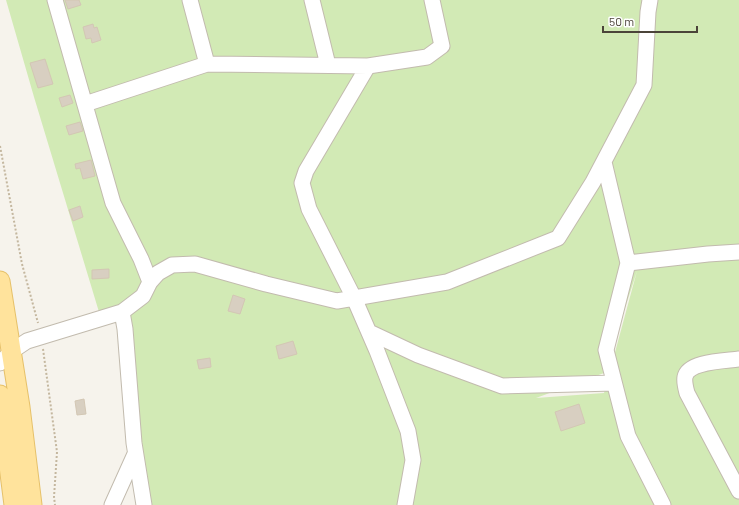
<svg xmlns="http://www.w3.org/2000/svg" width="739" height="505" font-family="Barlow,sans-serif">
	<style>
		.green { fill: #d2eab5; fill-rule: evenodd }
		.building { fill: #d8cfc1; stroke: #d3c7b4 }
		.lines { fill: none; stroke-linecap: round; stroke-linejoin: round }
		.minor-casing { stroke: #c2bbae; stroke-width: 17 }
		.major-casing { stroke: #e6c16a; stroke-width: 21 }
		.path { stroke: #c4b79f; stroke-width: 2; stroke-dasharray: 2 2; stroke-linecap: butt }
		.minor { stroke: #fff; stroke-width: 15 }
		.major { stroke: #ffe39c; stroke-width: 19 }
	</style>
	<rect width="100%" height="100%" fill="#f6f3ec"/>
	<path class="green" d="M 6,0 L 739,0 L 739,505 L 148,505 L 137,440 L 130,317 L 99,312 L 34,97 ZM 637,271 L 604,393 L 536,398 L 604,373 Z"/>
	<path class="building" d="M 65,0 L 79,0 L 81,5 L 68,9 Z
		M 93,24 L 94,28 L 97,27 L 101,40 L 92,43 L 91,38 L 86,39 L 83,27 Z
		M 45,59 L 53,84 L 38,88 L 30,63 Z
		M 70,95 L 73,103 L 62,107 L 59,98 Z
		M 80,122 L 83,131 L 69,135 L 66,126 Z
		M 91,160 L 95,176 L 83,179 L 80,168 L 76,169 L 75,164 Z
		M 80,206 L 83,217 L 73,221 L 69,210 Z
		M 109,269 L 109,278 L 92,279 L 92,270 Z
		M 233,295 L 245,299 L 240,314 L 228,311 Z
		M 293,341 L 297,354 L 279,359 L 276,346 Z
		M 210,358 L 211,367 L 199,369 L 197,360 Z
		M 84,399 L 86,414 L 77,415 L 75,401 Z
		M 579,404 L 585,423 L 561,431 L 555,412 Z"/>
	<g class="lines">
		<defs>
			<path id="minor" d="M 55,0 L 113,203 L 141,259 L 150,282
				M 190,0 L 207,64
				M 312,0 L 328,65
				M 368,66 L 306,171 L 302,183 L 309,209 L 354,298 L 377,351 L 408,431 L 413,460 L 405,505
				M 85,104 L 207,64 L 368,66 L 427,57 L 442,46 L 432,0
				M 604,162 L 628,263 L 606,350 L 628,436 L 663,505
				M 628,263 L 708,254 L 739,252
				M 122,312 L 125,329 L 134,443 L 144,505
				M 369,332 L 418,355 L 502,386 L 614,383
				M 739,359 C 725,361 688,361 685,377 C 684,382 686,389 687,393 L 739,491
				M 0,363 L 12,351 L 27,341 L 122,312 L 143,296 L 150,282 L 158,273 L 172,265 L 195,264 L 266,284 L 337,301 L 447,282 L 558,238 L 593,182 L 644,85 L 648,12 L 650,0
				M 112,505 L 135,454"/>
			<path id="major" d="M 0,281 L 20,407 L 32,505
				M 0,395 L 14,505"/>
		</defs>
		<use href="#minor" class="minor-casing"/>
		<use href="#major" class="major-casing"/>
		<path class="path" d="M 0,146 L 22,264 L 38,323
			M 43,349 L 57,452 L 54,497 L 55,505"/>
		<use href="#minor" class="minor"/>
		<use href="#major" class="major"/>
	</g>
	<path d="M603 26v6h94v-6" fill="none" stroke="#4b4439" stroke-width="2"/>
	<text x="609" y="26" font-size="12" fill="#4b4439" stroke="#ffffff" stroke-width="3" paint-order="stroke">50 m</text>
</svg>
